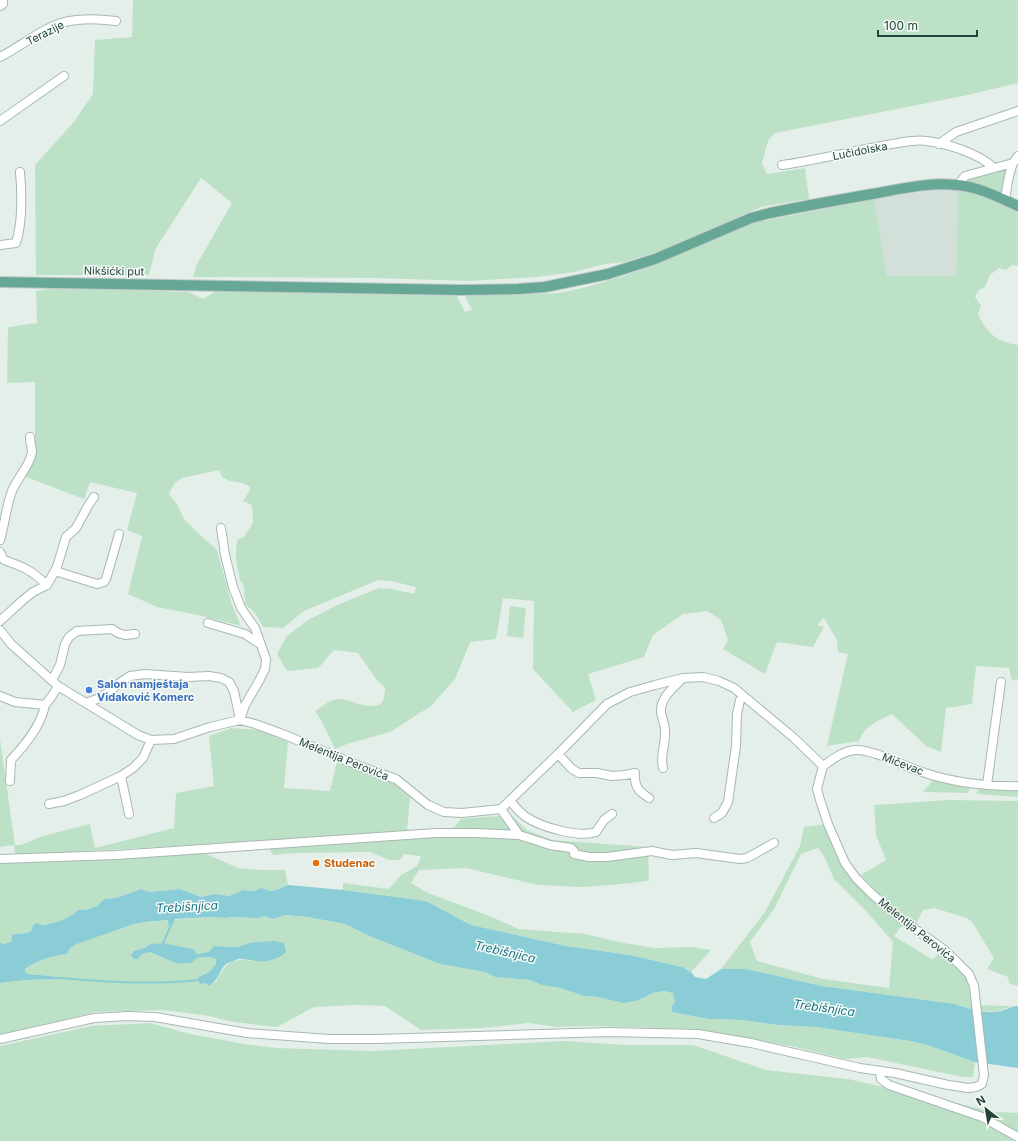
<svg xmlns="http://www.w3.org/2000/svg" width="1018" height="1141" font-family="Inter,sans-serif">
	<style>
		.built { fill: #d3dfd9 }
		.green { fill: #bde1c6; fill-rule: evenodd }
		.water { fill: #8bcdd6 }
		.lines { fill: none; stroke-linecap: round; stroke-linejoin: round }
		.stream { stroke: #8bcdd6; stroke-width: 2 }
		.minor-casing { stroke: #a7b8b1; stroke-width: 10 }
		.major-casing { stroke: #c1cac8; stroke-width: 12 }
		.minor { stroke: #fff; stroke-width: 8 }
		.major { stroke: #67a795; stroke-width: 10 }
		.shop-dot { fill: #3f7fe0; stroke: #f6fbf8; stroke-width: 1.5 }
		.food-dot { fill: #e8710a; stroke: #f6fbf8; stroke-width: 1.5 }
		.labels { text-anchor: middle; stroke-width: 3; stroke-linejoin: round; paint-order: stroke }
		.street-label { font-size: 11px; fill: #234239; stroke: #f6fbf8 }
		.shop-label { font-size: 11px; font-weight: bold; fill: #366cbe; stroke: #f6fbf8; text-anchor: start }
		.food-label { font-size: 11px; font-weight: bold; fill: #c56008; stroke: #f6fbf8; text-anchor: start }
		.water-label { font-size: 12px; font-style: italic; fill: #187483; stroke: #f6fbf8 }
	</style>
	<rect width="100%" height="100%" fill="#e5efea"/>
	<path class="built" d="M 933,190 L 958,191 L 956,276 L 887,276 L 874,199 Z"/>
	<path class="green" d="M 133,0 L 1018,0 L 1018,83 L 963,96 L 775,133 L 768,141 L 762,163 L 767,174 L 805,168 L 809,199 L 761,207 L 657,252 L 624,262 L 605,264 L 574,272 L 537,277 L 470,281 L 374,278 L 193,277 L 197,264 L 232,203 L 201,178 L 156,248 L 149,275 L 36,275 L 35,165 L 73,123 L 93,94 L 95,40 L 132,37 Z
		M 1007,169 L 1003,193 L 1000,194 L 968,184 L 967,181 L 969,178 Z
		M 958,191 L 979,195 L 1006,206 L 1018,213 L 1018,266 L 1012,265 L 1006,270 L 999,268 L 990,275 L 985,287 L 979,290 L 975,297 L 981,305 L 978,314 C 987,333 996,342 1018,345 L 1018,679 L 1012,681 L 1009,668 L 976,666 L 972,704 L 946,708 L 941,752 L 926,746 L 892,714 C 877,721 865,725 859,741 L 827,746 L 848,654 L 838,652 L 837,640 L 824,618 L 817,625 L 824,627 L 813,647 L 777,642 L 765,674 L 723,649 L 728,640 L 721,620 L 707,611 L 683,614 L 653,635 L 644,657 L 588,674 L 596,700 L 573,712 L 533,669 L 534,601 L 503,598 L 496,639 L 470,642 L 455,679 L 431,706 L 390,732 L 347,744 L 335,749 L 321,720 L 315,711 C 323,706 328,701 337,699 C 349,698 374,714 383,701 C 384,698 385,692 385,688 L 376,679 L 358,653 L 334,650 L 321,665 L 317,668 L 287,671 L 277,654 L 287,636 L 308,620 L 337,605 L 379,588 L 392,589 L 414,594 L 416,587 L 391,581 L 378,580 L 304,611 L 283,628 L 263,627 L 255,613 L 245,604 L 244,586 L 240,580 L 236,561 L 236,549 L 237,540 L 244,537 L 253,523 L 252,505 L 243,501 L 250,490 L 250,487 L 243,483 L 229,481 L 221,476 L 220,470 L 182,478 L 174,484 L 169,494 L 177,504 L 184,519 L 200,535 L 217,550 L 232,605 L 241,626 L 198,615 L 157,607 L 128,594 L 142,536 L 127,530 L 137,493 L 90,482 L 84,499 L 21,475 L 32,453 L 31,443 L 35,443 L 35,382 L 7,383 L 8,327 L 37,323 L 36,291 L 59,288 L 189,292 L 203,299 L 216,291 L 457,296 L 465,312 L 472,310 L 465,296 L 559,293 L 587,287 L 630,274 L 712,241 L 736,229 L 758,222 L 874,199 L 887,276 L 956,276 Z
		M 510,606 L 526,608 L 523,638 L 507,636 Z
		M 231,728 L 258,730 L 288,742 L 284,788 L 330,791 L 337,761 L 394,784 L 410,797 L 407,832 L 452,830 L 461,819 L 511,815 L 527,830 L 552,840 L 648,847 L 649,881 L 612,885 L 582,887 L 538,885 L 466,868 L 419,870 L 411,883 L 428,893 L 487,915 L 519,929 L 586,934 L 618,942 L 654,948 L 692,947 L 711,950 L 691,972 L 682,967 L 630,955 L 566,946 L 471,925 L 426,901 L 343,890 L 343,883 L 389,889 L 401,875 L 417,866 L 421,856 L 404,854 L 400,860 L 389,860 L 370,852 L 297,853 L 273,855 L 265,841 L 15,855 L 14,845 L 0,847 L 0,739 L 15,845 L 21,845 L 43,836 L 90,824 L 95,848 L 174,828 L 176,793 L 214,786 L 209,736 Z
		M 934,779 L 970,788 L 968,793 L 923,792 Z
		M 979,788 L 1018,791 L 1018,797 L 976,794 Z
		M 948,800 L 1018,801 L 1018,986 L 1009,983 L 1008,977 L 987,969 L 994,958 L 972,922 L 967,918 L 934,908 L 923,910 L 916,924 L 877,892 L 861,875 L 886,860 L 876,835 L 874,805 Z
		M 828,824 L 845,863 L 905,922 L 894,936 L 933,960 L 942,948 L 969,974 L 972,1005 L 1012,1006 L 996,1012 L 971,1009 L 955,1004 L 822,986 L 746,969 L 721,969 L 765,912 L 800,846 L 804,827 ZM 818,848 L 825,858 L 834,879 L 867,912 L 893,942 L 889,988 L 823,979 L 757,961 L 750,942 L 774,909 L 801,854 Z
		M 195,849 L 238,868 L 260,870 L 285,870 L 288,885 L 276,890 L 270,891 L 261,889 L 255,891 L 243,890 L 229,896 L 214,894 L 201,897 L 180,889 L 150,892 L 141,889 L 116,898 L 104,899 L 97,906 L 89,909 L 78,910 C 67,922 49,925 33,925 L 31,931 C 24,935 18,932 12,935 L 11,942 L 3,944 L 0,943 L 0,859 Z
		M 286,915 L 307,917 L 344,924 L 369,936 L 440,964 L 485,972 L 495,977 L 530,980 L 542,985 L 560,988 L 584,996 L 639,1000 L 653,993 L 664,991 L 673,992 L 675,1002 L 672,1006 L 672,1012 L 722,1020 L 741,1020 L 778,1025 L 816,1027 L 910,1041 L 927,1045 L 975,1062 L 973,1077 L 963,1077 L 867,1057 L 845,1059 L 791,1046 L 698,1029 L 593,1026 L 557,1027 L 528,1023 L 483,1028 L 421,1030 L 385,1006 L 354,1005 L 314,1007 L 277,1027 L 233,1022 L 209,1016 L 163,1010 L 95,1012 L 0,1035 L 0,983 L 25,980 L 60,979 L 61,977 L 28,974 L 25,972 L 25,969 C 38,960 51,956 67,954 L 70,948 L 77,944 L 134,924 L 145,922 L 212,917 L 226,918 L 230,917 L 259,918 L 264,916 L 273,919 ZM 163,943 L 193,949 L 197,954 L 209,952 L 219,946 L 237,947 L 250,943 L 253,961 C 229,956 226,965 215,983 L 205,982 L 199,977 L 210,972 L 216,964 L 216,959 L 210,957 L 199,957 L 191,963 L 178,964 L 150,952 L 142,954 L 134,951 C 145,948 152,944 163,943 Z
		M 150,1023 L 190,1034 L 244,1044 L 275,1048 L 373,1051 L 564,1041 L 625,1045 L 693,1045 L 766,1070 L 848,1079 L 995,1112 L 1018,1113 L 1018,1141 L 0,1141 L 0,1046 L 91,1026 Z"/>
	<path class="water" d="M 288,885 L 343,890 L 426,901 L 471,925 L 566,946 L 630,955 L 682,967 L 691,972 L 695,977 L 706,979 L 721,969 L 746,969 L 822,986 L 955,1004 C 966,1008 984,1013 996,1012 C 1004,1011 1010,1006 1018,1006 L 1018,1068 L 975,1062 L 927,1045 L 910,1041 L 816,1027 L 778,1025 L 741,1020 L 710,1019 L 672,1012 L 672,1006 L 675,1002 L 673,993 L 664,991 L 653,993 L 639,1000 L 624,1003 L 598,997 L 584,996 L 560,988 L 542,985 L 530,980 L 495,977 L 485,972 L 440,964 L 397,947 L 369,936 L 345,924 L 307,917 L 286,915 L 273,919 L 264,916 L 259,918 L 230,917 L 226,918 L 212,917 L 175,919 L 173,925 L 168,925 L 168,920 L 145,922 L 134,924 L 77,944 L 70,948 L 67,954 C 51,956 38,960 25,969 L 25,972 L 28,974 L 61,977 L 61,979 L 25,980 L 0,983 L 0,943 L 3,944 L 11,942 L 12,935 C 19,932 24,935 31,931 L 33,925 L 37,923 L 42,925 C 55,923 68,920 78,910 L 89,909 L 97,906 L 104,899 L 116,898 L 141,889 L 150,892 L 180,889 L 201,897 L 214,894 L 229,896 L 243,890 L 255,891 L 261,888 L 270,891 L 276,890 Z
		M 274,941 L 284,943 L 286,952 C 277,961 263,963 250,960 C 246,960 242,958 238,959 C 235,961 229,962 226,964 C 219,970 220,979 209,986 L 205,983 L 200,984 L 198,980 L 199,977 L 209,972 L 216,964 L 216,959 L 210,957 L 199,957 L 191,963 L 178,964 L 150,952 L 142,954 L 138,959 L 134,959 L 131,955 L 134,951 L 144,948 L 151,944 L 163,943 L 193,949 L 197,954 L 209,952 L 214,946 L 237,947 L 250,943 Z"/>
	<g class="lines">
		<path class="stream" d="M 163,943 L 171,925
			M 61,978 C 107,982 152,985 198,980"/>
		<defs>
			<path id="minor" d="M 0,6 L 3,4 L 3,1 L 0,0
				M 0,57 C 22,46 44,26 69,21 C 85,18 100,19 116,21
				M 0,121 L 64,76
				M 939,144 L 956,132 L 1018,111
				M 782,165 C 817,160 852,151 887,145 C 899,143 914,139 927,141 C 948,144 978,153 994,168
				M 958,185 L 965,176 L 1013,163 L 1018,156
				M 1005,200 C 1007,187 1008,175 1013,163
				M 0,245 L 16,243 C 23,221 22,195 20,172
				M 0,540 C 5,523 6,507 12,491 C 16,480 31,464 32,452 C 32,448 30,442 30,437
				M 0,552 L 4,560 C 24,567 31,570 47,585
				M 55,571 L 97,584 L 104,582 L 106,579 L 119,534
				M 0,621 L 23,600 L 33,592 L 47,585 L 57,567 L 66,537 L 76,528 L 88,506 L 94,497
				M 208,623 L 245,634 L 260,644
				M 0,630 L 11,644 L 58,686 L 138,735 L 151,740 L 174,739 L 210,727 L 240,720 L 255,724 L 280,733 L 362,767 L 396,779 L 428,805 L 444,812 L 462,813 L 501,809 L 558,754 L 607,704 L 630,692 L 655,685 L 683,678 L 703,677 L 719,681 L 734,688 L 794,738 L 823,766 L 817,789 L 820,800 L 828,824 L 845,863 L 856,878 L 873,895 L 905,922 L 942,948 L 958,963 L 969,974 L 974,986 L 984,1075 L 982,1084 L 976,1087 L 968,1088 L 948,1085 L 895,1073 L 860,1068 L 751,1043 L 698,1034 L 609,1032 L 377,1039 L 329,1039 L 247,1033 L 155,1017 L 128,1016 L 94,1018 L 0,1039
				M 52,680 L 60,665 L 65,644 L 69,637 L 77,631 L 112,629 L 118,633 L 125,635 L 135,634
				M 0,696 L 15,702 L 45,705 L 52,696 L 58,686
				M 86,703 L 97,699 L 109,692 L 118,684 L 130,676 L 145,674 L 188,677 L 209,676 L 221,678 L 229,682 L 234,691 L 240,720 L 245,705 L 259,681 L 265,669 L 266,659 L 255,628 L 241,608 L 233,587 L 225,555 L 221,528
				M 558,754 L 572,769 L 579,773 L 597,773 L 612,776 L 625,775 L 635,773 C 634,786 638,791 649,798
				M 823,766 C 833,759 843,751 855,750 C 873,749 903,766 922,772 C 951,782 987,787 1018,786
				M 663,768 C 660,754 665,747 665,734 C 666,727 662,719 661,712 C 660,698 673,688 682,679
				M 121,776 L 129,814
				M 10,781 L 11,760 C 25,745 41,726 45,705
				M 987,785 L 1001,682
				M 510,801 C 515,806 520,813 526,817 C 541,827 579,838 596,832 L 604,820 L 612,814
				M 49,804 L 64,801 L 80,795 L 121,776 L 133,768 L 143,758 L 151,740
				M 501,809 L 519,835 L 550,845 L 571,848 L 574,851 L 574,854 L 589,857 L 607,857 L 652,851 L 672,855 L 696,853 L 740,859 L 747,858 L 774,843
				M 714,818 L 722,813 L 728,802 L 736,746 L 737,714 L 740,700 L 743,696
				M 0,859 L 116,855 L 436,833 L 475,833 L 519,835
				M 880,1072 L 881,1079 L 889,1085 L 982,1117 L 1018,1137"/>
			<path id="major" d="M 0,282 L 462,290 L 517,289 L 545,287 L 608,274 L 655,259 L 751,218 L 770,213 C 804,206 838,200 872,194 C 900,189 929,182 957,185 C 979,187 998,197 1018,206"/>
		</defs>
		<use href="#minor" class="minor-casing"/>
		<use href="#major" class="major-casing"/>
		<use href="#minor" class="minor"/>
		<use href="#major" class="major"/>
	</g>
	<circle class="shop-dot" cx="89" cy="690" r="4"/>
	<circle class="food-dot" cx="316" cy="863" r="4"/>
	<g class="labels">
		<g class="street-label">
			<text transform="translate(45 33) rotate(-27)" y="4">Terazije</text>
			<text transform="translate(860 151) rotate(-11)" y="4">Lučidolska</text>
			<text transform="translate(114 271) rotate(1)" y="4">Nikšićki put</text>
			<text transform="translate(344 759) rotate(22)" y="4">Melentija Perovića</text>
			<text transform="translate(903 764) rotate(21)" y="4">Mičevac</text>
			<text transform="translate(917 930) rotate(39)" y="4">Melentija Perovića</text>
		</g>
		<g class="shop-label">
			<text x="97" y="688">Salon namještaja<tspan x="97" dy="13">Vidaković Komerc</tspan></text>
		</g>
		<g class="food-label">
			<text x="324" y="867">Studenac</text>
		</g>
		<g class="water-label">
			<text transform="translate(187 907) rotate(-3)" y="4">Trebišnjica</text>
			<text transform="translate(505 952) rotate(13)" y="4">Trebišnjica</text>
			<text transform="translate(824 1008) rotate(8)" y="4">Trebišnjica</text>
		</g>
	</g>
	<g transform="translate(986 1109) rotate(329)" stroke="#f6fbf8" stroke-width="3" paint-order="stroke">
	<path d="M0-3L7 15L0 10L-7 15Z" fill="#234239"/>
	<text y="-6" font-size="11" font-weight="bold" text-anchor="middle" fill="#234239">N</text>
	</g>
	<path d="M878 30v6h99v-6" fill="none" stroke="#234239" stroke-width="2"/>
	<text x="884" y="30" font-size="12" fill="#234239" stroke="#f6fbf8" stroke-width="3" paint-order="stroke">100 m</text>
</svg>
